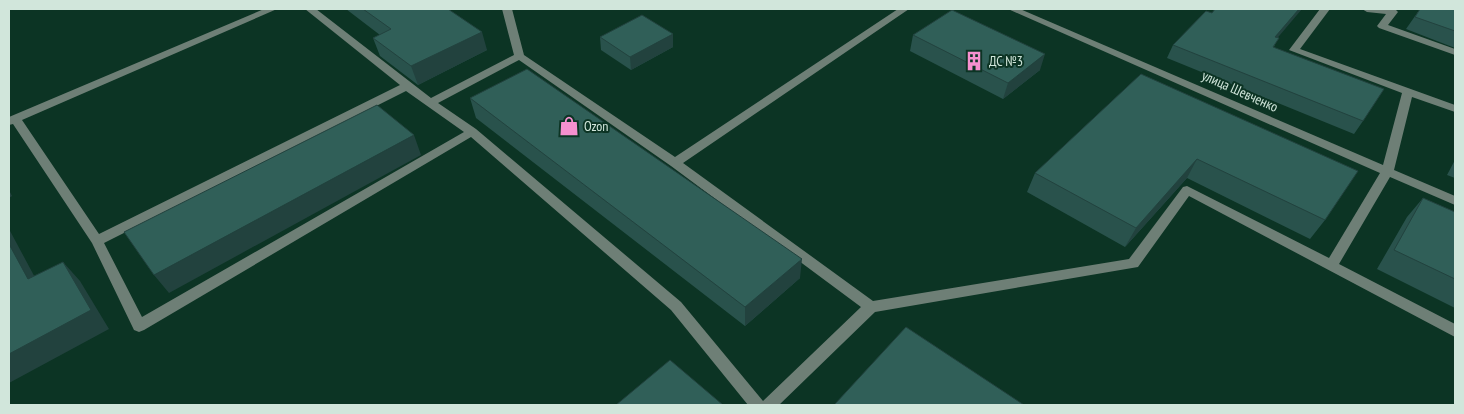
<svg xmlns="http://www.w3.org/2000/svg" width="1464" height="414" font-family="'PT Sans Narrow',sans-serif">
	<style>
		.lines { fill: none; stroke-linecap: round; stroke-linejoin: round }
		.minor { fill: #6e7f76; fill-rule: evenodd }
		.wall { fill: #29524c }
		.shaded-wall { fill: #22423e }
		.building { fill: #305f58; stroke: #22423e }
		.labels { text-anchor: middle; stroke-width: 4; stroke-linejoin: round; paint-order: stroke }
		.poi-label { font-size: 14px; fill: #d1e6db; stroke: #0c3424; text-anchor: start }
		.street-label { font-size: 14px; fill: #d1e6db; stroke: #0c3424 }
	</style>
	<rect width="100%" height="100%" fill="#0c3424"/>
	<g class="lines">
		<path class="minor" d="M 264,9 L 277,9 L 22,120 L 99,234 L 400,85 L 305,9 L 316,9 L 431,98 L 514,55 L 502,9 L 512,9 L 524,55 L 675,157 L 898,9 L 909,9 L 683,163 L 873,301 L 1129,259 L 1183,187 L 1187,186 L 1329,258 L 1380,173 L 1008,9 L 1020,9 L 1383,165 L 1402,93 L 1289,50 L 1320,9 L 1330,9 L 1300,49 L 1455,105 L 1455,112 L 1412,97 L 1394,170 L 1455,196 L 1455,205 L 1390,177 L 1339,264 L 1455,324 L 1455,337 L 1189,196 L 1138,267 L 875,312 L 779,405 L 748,405 L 671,310 L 471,137 L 144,330 L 139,332 L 134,330 L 92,243 L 13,124 L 9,125 L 9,117 ZM 519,60 L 671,166 L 861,307 L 763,401 L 681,302 L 476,129 L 438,103 ZM 406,91 L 464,132 L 142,317 L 104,243 Z
			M 1362,9 L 1396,10 L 1398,12 L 1388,25 L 1455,49 L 1455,55 L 1379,28 L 1377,26 L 1386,14 L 1367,12 Z"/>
	</g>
	<path class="wall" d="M 346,9 L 448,9 L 487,50 L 418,85 L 380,56 L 373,38 L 380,35 Z
		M 1420,9 L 1455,9 L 1455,48 L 1406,29 Z
		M 913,35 L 1040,70 L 1003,99 L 910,51 Z
		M 600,37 L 673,47 L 631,70 L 601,50 Z
		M 1278,37 L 1274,47 L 1363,121 L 1354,134 L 1167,58 L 1173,45 Z
		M 1141,74 L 1325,220 L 1310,239 L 1187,178 L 1125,247 L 1027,192 L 1035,173 Z
		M 470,98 L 800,278 L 745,326 L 476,118 Z
		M 1455,160 L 1455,178 L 1447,175 Z
		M 1423,198 L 1455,212 L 1455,308 L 1377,269 L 1407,217 Z"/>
	<path class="shaded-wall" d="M 1299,9 L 1302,9 L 1268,49 L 1275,37 Z
		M 482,32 L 487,50 L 418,85 L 411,66 Z
		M 673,34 L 673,47 L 631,70 L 630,57 Z
		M 1045,54 L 1040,70 L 1003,99 L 1008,83 Z
		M 414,135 L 421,155 L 169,293 L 154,275 Z
		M 1197,159 L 1187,178 L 1125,247 L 1136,228 Z
		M 9,190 L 12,196 L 9,198 Z
		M 9,229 L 46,298 L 28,279 L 9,244 Z
		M 802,259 L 800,278 L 745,326 L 745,307 Z
		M 63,262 L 80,281 L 109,329 L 9,383 L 9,354 Z"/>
	<path class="building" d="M 363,9 L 448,9 L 482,32 L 411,66 L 373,38 L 391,29 Z
		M 1215,9 L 1299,9 L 1275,37 L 1279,38 L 1273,47 L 1384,89 L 1363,121 L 1173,45 L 1206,11 L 1212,13 Z
		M 1420,9 L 1455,9 L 1455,31 L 1415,17 Z
		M 952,10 L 1045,54 L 1008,83 L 913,35 Z
		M 642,15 L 673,34 L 630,57 L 600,37 Z
		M 527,69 L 802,259 L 745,307 L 470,98 Z
		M 1141,74 L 1358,171 L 1325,220 L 1197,159 L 1136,228 L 1035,173 Z
		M 377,105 L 414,135 L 154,275 L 124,232 Z
		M 1423,198 L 1455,212 L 1455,279 L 1394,250 Z
		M 9,244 L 28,279 L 63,262 L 91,310 L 9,354 Z
		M 906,327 L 1024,405 L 837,405 L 835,404 Z
		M 670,360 L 723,405 L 616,405 Z"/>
	<defs>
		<symbol id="building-bare" viewBox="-9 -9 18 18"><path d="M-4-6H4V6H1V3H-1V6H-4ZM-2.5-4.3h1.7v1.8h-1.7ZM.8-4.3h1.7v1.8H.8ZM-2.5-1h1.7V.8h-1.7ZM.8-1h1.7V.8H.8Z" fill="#f690cf" stroke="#0c3424" stroke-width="2.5" paint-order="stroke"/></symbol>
		<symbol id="shop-bare" viewBox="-9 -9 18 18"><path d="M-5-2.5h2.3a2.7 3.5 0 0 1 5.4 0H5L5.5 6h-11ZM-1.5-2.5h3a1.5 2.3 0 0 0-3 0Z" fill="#f690cf" stroke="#0c3424" stroke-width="2.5" paint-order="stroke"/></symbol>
	</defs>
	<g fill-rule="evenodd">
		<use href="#building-bare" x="960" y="47" width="28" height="28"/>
		<use href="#shop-bare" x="555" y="112" width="28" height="28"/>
	</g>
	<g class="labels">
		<g class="poi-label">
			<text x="989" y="66">ДС №3</text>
			<text x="584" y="131">Ozon</text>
		</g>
		<g class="street-label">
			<text transform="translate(1240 91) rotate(24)" y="5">улица Шевченко</text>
		</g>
	</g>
	<rect width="1464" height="414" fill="none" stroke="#d1e6db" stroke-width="20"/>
</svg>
